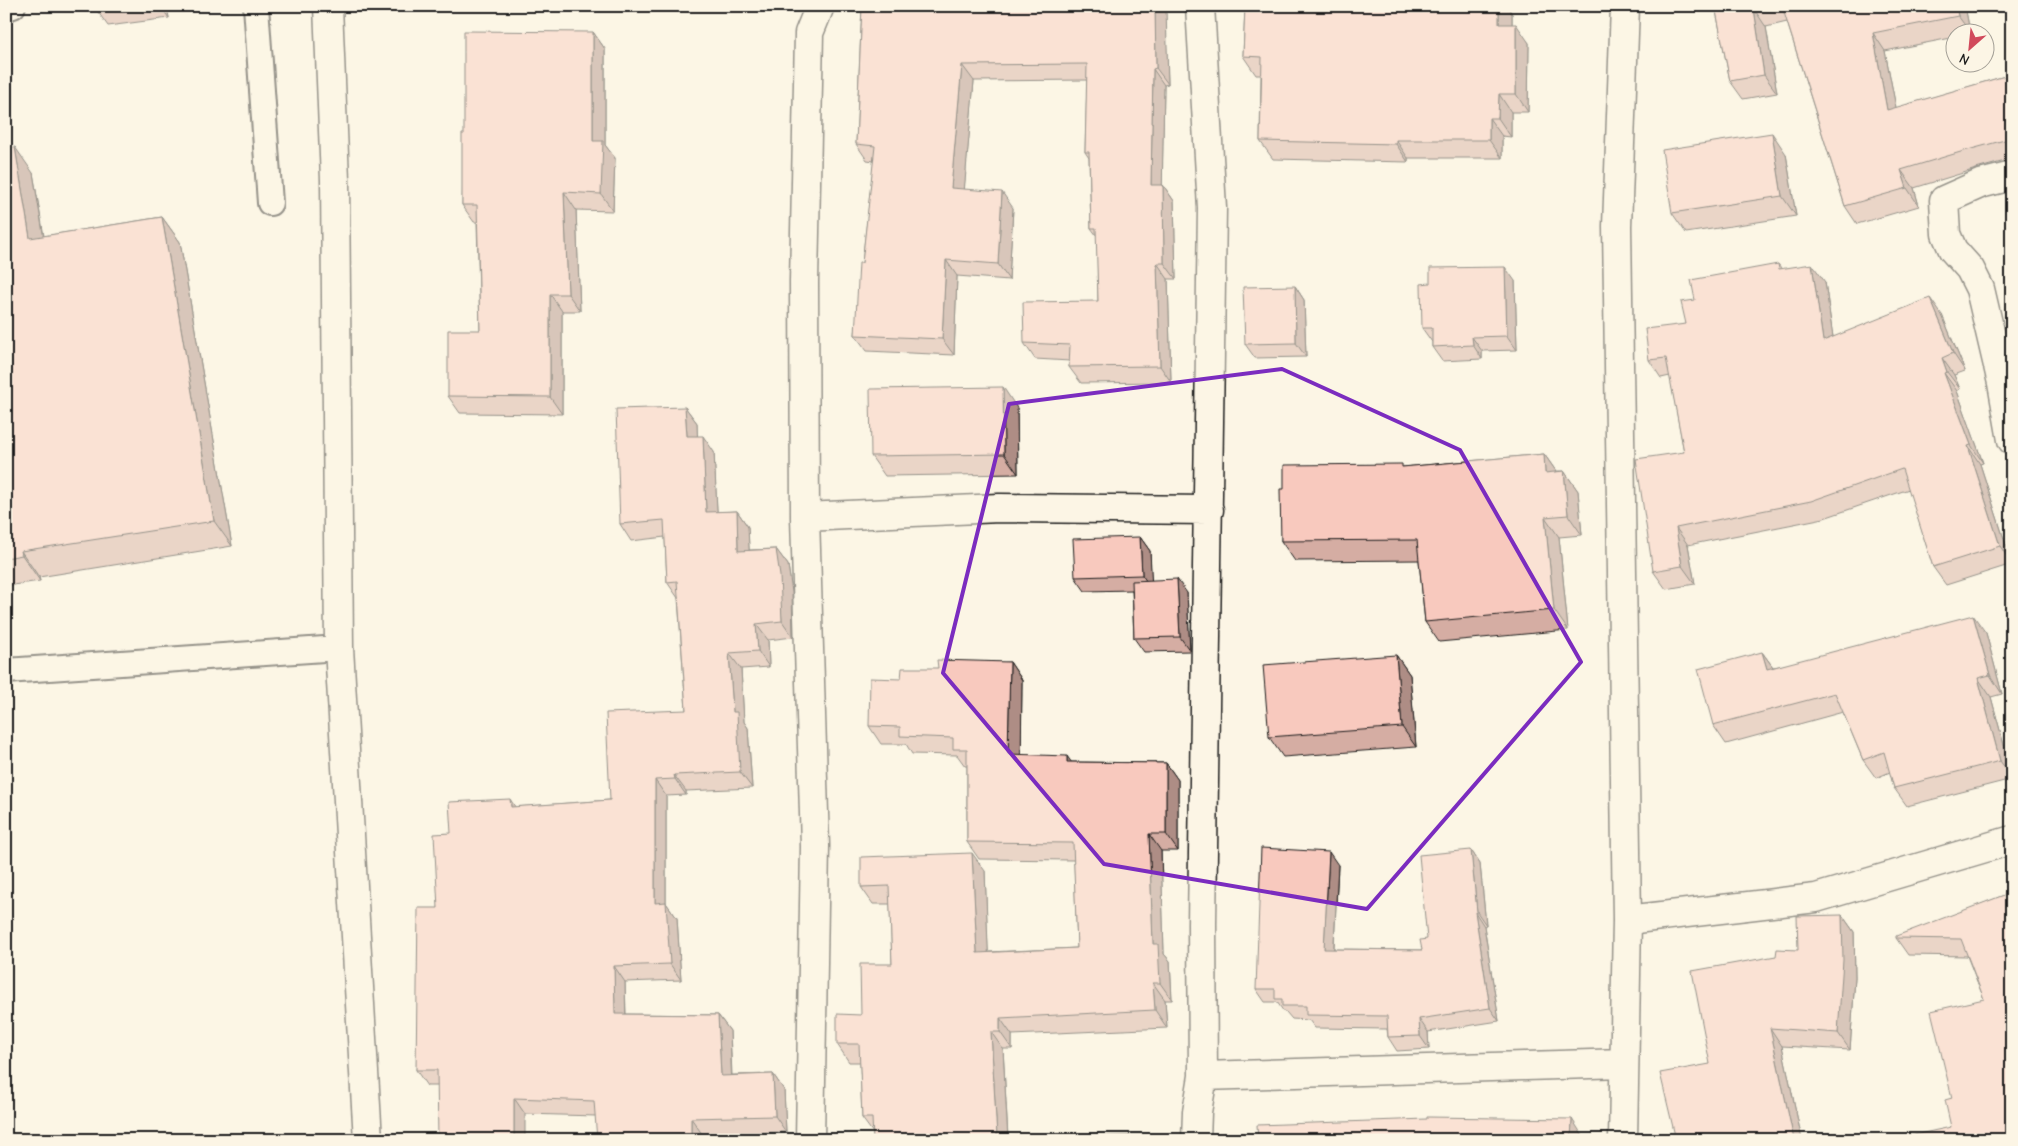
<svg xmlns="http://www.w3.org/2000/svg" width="2018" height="1146" font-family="'Comic Neue',sans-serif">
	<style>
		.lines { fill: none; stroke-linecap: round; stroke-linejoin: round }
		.lane-casing { stroke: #1c1c1c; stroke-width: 28 }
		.street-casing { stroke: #1c1c1c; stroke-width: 31 }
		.lane { stroke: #fcf5e5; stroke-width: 24 }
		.street { stroke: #fcf5e5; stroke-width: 28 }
		.wall { fill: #d5ada3; stroke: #1c1c1c }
		.shaded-wall { fill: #ae8d85; stroke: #1c1c1c }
		.building { fill: #f8c9be; stroke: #1c1c1c }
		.marked { fill: none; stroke: #7b2cbf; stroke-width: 4; stroke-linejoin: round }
	</style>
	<rect width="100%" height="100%" fill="#fcf5e5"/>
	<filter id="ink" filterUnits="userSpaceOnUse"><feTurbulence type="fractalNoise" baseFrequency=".02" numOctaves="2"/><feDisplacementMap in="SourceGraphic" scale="10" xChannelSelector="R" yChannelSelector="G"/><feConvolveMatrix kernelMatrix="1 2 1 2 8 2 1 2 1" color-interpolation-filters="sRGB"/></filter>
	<g filter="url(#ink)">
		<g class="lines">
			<defs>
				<path id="lane" d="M 256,6 L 270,203
					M 6,8 L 13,6
					M 6,671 L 339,648"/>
				<path id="street" d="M 328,6 L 335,180 L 339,648 L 368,1140
					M 2012,176 L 1980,184 L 1944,200 L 1946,234 L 1953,250 L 1970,269 L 1980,289 L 2002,383 L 2012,440
					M 805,517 L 999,508 L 1209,510
					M 1627,920 L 1816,898 L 2012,840
					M 1203,1076 L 1624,1063
					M 810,1140 L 815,846 L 805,517 L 804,282 L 809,33 L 820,6
					M 1196,1140 L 1197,1112 L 1203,1076 L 1202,924 L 1212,208 L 1200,6
					M 1623,1140 L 1627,920 L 1617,226 L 1625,6"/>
			</defs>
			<use href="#lane" class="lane-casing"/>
			<use href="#street" class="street-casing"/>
			<use href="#lane" class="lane"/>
			<use href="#street" class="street"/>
		</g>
		<path class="wall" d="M 97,6 L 167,6 L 169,18 L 108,26 L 98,12 Z
			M 862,6 L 1165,6 L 1168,84 L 1164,85 L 1162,185 L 1163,185 L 1174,201 L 1176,279 L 1168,279 L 1171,382 L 1081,383 L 1069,367 L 1070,361 L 1035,359 L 1024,343 L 1098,301 L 1097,236 L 1091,228 L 1089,158 L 1085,152 L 1087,80 L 974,81 L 964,189 L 1013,208 L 1009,280 L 957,276 L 954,355 L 867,351 L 855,335 L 862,263 L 874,161 L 867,160 L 856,144 Z
			M 1245,6 L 1507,6 L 1512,14 L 1512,24 L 1529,43 L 1528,112 L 1511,112 L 1511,137 L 1502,136 L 1502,158 L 1408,158 L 1408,162 L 1273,159 L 1260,141 L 1261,75 L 1256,75 L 1243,56 Z
			M 1715,6 L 1965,6 L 1970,32 L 1956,32 L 1956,37 L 1885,51 L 1896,108 L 2012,74 L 2012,159 L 1976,169 L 1914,188 L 1919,206 L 1857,224 L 1845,206 L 1787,22 L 1766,27 L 1777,93 L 1743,99 L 1730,81 Z
			M 593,32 L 605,49 L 605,145 L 615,158 L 613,211 L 576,210 L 580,311 L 562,311 L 562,414 L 460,413 L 448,396 L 480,330 L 477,222 L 474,222 L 462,205 L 464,134 Z
			M 6,148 L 33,173 L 44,236 L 162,217 L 180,242 L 232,546 L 39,577 L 40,581 L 6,586 Z
			M 1786,154 L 1796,216 L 1686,233 L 1672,213 Z
			M 1778,264 L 1782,269 L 1825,282 L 1833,337 L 1942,315 L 1965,371 L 1954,375 L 1960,389 L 1957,391 L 1983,463 L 1980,464 L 2012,564 L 1946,585 L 1933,567 L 1909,489 L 1824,518 L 1688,545 L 1695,584 L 1666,589 L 1653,571 L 1684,452 L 1670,376 L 1661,378 L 1649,360 L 1686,324 L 1695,300 Z
			M 1515,281 L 1517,350 L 1482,351 L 1482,359 L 1442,361 L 1432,347 L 1432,342 L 1422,328 Z
			M 1295,286 L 1304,300 L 1306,357 L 1255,358 L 1245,344 Z
			M 685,407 L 697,423 L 697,436 L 714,452 L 717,512 L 737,511 L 748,527 L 749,550 L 776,549 L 788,565 L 792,592 L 793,637 L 768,640 L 769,667 L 741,669 L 744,722 L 748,728 L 752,788 L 686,791 L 686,795 L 666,796 L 666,903 L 677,918 L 681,980 L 625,982 L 626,1014 L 718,1015 L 730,1031 L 732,1075 L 773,1074 L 784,1090 L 786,1132 L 702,1134 L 596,1116 L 525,1114 L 438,1086 L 427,1086 L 416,1070 L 438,908 L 451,833 L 515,807 L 610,800 L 686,710 L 678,598 L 667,582 L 665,537 L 631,541 L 620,524 Z
			M 1017,408 L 1018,474 L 885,476 L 871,456 Z
			M 1544,454 L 1556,471 L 1564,471 L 1578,491 L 1582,535 L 1559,537 L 1568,630 L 1439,642 L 1425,622 L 1419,560 L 1295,561 L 1281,541 L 1284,489 L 1404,467 Z
			M 1140,537 L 1150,551 L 1151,580 L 1187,593 L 1190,651 L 1144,652 L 1134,638 L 1132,590 L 1085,591 L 1075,577 Z
			M 1986,633 L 2002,694 L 1991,697 L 2012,775 L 2012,779 L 1907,806 L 1894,788 L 1890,772 L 1876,778 L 1863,760 L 1843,712 L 1726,744 L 1713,725 L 1762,652 L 1773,667 Z
			M 1396,655 L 1410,675 L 1416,747 L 1283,757 L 1269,737 Z
			M 1010,662 L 1022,680 L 1021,755 L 1072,762 L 1166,763 L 1178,780 L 1178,851 L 1161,851 L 1164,954 L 1170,961 L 1172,1000 L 1165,1000 L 1167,1028 L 1012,1035 L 1012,1049 L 1003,1049 L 1008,1137 L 1080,1137 L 1155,1140 L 873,1140 L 873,1133 L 862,1118 L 860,1062 L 849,1062 L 837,1044 L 861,1015 L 892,964 L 890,904 L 873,904 L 861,887 L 985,871 L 988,952 L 1077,948 L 1074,860 L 979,859 L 967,842 L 967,766 L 965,766 L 957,755 L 912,754 L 906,744 L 881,744 L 869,726 L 901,679 L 938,668 Z
			M 1471,850 L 1480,864 L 1486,925 L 1484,926 L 1499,1021 L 1428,1032 L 1429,1049 L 1397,1051 L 1388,1037 L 1387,1029 L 1315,1028 L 1309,1020 L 1292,1019 L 1286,1012 L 1284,1012 L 1277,1002 L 1265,1002 L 1256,989 L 1338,865 L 1334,949 L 1422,950 Z
			M 2012,892 L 1951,1127 L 1952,1098 L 1984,999 L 1967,956 L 1908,955 L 1896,938 Z
			M 1842,915 L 1854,932 L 1855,977 L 1850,1050 L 1782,1046 L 1802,1140 L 1676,1140 L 1710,1064 L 1776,956 L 1798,950 Z"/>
		<path class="shaded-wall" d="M 160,6 L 167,6 L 169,18 Z
			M 1155,6 L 1165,6 L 1166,7 L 1168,84 L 1156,68 Z
			M 1499,6 L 1507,6 L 1512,14 L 1512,43 L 1499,24 Z
			M 1956,6 L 1965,6 L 1970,32 L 1958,16 Z
			M 1754,9 L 1766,27 L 1777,93 L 1764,75 Z
			M 1516,24 L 1529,43 L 1528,112 L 1516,94 Z
			M 593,32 L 605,49 L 605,145 L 615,158 L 613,211 L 601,194 L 593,141 Z
			M 1873,33 L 1885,51 L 1900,128 L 1887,110 Z
			M 962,65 L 974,81 L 963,204 L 951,188 Z
			M 1153,69 L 1164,85 L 1162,201 L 1151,185 Z
			M 1499,94 L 1511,112 L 1511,137 L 1498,118 Z
			M 1489,118 L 1502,136 L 1502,158 L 1489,140 Z
			M 1772,133 L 1786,154 L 1796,216 L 1782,196 Z
			M 1396,140 L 1408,158 L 1408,162 L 1396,144 Z
			M 15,147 L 33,173 L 48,263 L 30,238 Z
			M 1901,170 L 1914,188 L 1919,206 L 1907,188 Z
			M 1163,185 L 1174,201 L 1176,279 L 1164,263 Z
			M 564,192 L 576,210 L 580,311 L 568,294 Z
			M 1002,192 L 1013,208 L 1009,280 L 998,264 Z
			M 162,217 L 180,242 L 232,546 L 214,521 Z
			M 946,260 L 957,276 L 954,355 L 942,339 Z
			M 1157,263 L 1168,279 L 1171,382 L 1160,366 Z
			M 1812,264 L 1825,282 L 1836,358 L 1823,341 Z
			M 1505,267 L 1515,281 L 1517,350 L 1507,336 Z
			M 1295,286 L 1304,300 L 1306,357 L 1296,343 Z
			M 550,294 L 562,311 L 562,414 L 550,397 Z
			M 1930,298 L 1942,315 L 1965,371 L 1953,353 Z
			M 1472,337 L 1482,351 L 1482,359 L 1473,345 Z
			M 1942,358 L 1954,375 L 1960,389 L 1947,372 Z
			M 1944,373 L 1957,391 L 1983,463 L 1971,445 Z
			M 1003,387 L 1017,408 L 1018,474 L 1004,454 Z
			M 685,407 L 697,423 L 698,452 L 687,436 Z
			M 703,436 L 714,452 L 718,528 L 706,512 Z
			M 1968,446 L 1980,464 L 2012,564 L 2000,546 Z
			M 1544,454 L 1558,474 L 1545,473 Z
			M 1564,471 L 1578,491 L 1582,535 L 1568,515 Z
			M 737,511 L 748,527 L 750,567 L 738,551 Z
			M 1545,517 L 1559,537 L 1568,630 L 1554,610 Z
			M 1676,528 L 1688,545 L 1695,584 L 1682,566 Z
			M 1140,537 L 1150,551 L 1152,589 L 1142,575 Z
			M 776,549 L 788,565 L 792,592 L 793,637 L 782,621 Z
			M 21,551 L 39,577 L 40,581 L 22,555 Z
			M 1177,579 L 1187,593 L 1190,651 L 1180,637 Z
			M 1973,615 L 1986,633 L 2002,694 L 1990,675 Z
			M 756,624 L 768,640 L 769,667 L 758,651 Z
			M 1762,652 L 1775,670 L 1767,669 Z
			M 729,653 L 741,669 L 744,722 L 748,728 L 752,788 L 740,772 L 733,712 Z
			M 1396,655 L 1410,675 L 1416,747 L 1402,727 Z
			M 1010,662 L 1022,680 L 1021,772 L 1008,754 Z
			M 1978,678 L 1991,697 L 2012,775 L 2012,777 L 2000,761 Z
			M 1067,756 L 1079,773 L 1067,762 Z
			M 1166,763 L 1178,780 L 1178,851 L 1166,834 Z
			M 674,775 L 686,791 L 686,795 L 675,779 Z
			M 655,780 L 666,796 L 666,903 L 677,918 L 681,980 L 670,964 L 655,903 Z
			M 510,799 L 521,816 L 511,807 Z
			M 1149,834 L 1161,851 L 1164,954 L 1170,961 L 1172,1000 L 1160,983 L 1153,944 Z
			M 1471,850 L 1480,864 L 1486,925 L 1477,912 Z
			M 1329,852 L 1338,865 L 1333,962 L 1324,949 Z
			M 972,853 L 985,871 L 989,970 L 977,953 Z
			M 1475,912 L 1484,926 L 1499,1021 L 1490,1008 Z
			M 1842,915 L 1854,932 L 1855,977 L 1850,1050 L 1838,1033 Z
			M 614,966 L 625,982 L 626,1030 L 615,1014 Z
			M 1153,983 L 1165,1000 L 1167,1028 L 1155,1010 Z
			M 718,1015 L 730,1031 L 732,1092 L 721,1076 Z
			M 1000,1018 L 1012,1035 L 1012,1049 L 1000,1032 Z
			M 1419,1019 L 1428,1032 L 1429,1049 L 1420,1036 Z
			M 1770,1028 L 1782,1046 L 1802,1140 L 1794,1140 Z
			M 991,1032 L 1003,1049 L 1008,1140 L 997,1137 Z
			M 773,1074 L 784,1090 L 786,1132 L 775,1116 Z
			M 514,1098 L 525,1114 L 525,1140 L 514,1140 Z
			M 691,1118 L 702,1134 L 703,1140 L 691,1140 Z
			M 1572,1119 L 1584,1138 L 1584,1140 L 1571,1140 Z"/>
		<path class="building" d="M 97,6 L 142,6 L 98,12 Z
			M 862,6 L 1155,6 L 1156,68 L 1153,69 L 1151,185 L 1163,185 L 1164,263 L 1157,263 L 1160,366 L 1069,367 L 1070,345 L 1024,343 L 1023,302 L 1098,301 L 1096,228 L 1091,228 L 1089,152 L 1085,152 L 1087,64 L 962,65 L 951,188 L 1002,192 L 998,264 L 946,260 L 942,339 L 855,335 L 859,263 L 862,263 L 875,146 L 856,144 Z
			M 1245,6 L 1499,6 L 1499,24 L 1516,24 L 1516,94 L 1499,94 L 1498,118 L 1489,118 L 1489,140 L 1396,140 L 1396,144 L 1260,141 L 1262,57 L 1243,56 Z
			M 1715,6 L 1765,6 L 1754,9 L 1764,75 L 1730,81 Z
			M 1782,6 L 1956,6 L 1958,16 L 1873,33 L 1887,110 L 2012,74 L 2012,138 L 1964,151 L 1901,170 L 1907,188 L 1845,206 Z
			M 464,31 L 593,32 L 593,141 L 603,141 L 601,194 L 564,192 L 568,294 L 550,294 L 550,397 L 448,396 L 448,330 L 480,330 L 477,205 L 462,205 L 462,134 L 464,134 Z
			M 1772,133 L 1782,196 L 1672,213 L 1662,150 Z
			M 15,147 L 30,238 L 162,217 L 214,521 L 21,551 L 22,555 L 6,558 L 6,148 Z
			M 1778,264 L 1779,269 L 1812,264 L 1823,341 L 1930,298 L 1953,353 L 1942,358 L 1947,372 L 1944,373 L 1971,445 L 1968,446 L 2000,546 L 1933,567 L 1902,469 L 1811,501 L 1676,528 L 1682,566 L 1653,571 L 1636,459 L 1684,452 L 1666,358 L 1649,360 L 1645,329 L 1686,324 L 1681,302 L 1695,300 L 1691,280 Z
			M 1505,267 L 1507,336 L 1472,337 L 1473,345 L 1432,347 L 1432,328 L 1422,328 L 1421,284 L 1430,283 L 1430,268 Z
			M 1295,286 L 1296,343 L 1245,344 L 1243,287 Z
			M 1003,387 L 1004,454 L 871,456 L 870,389 Z
			M 685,407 L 687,436 L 703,436 L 706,512 L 737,511 L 738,551 L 776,549 L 780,576 L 782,621 L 756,624 L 758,651 L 729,653 L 733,712 L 737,712 L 740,772 L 674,775 L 675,779 L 655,780 L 655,903 L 666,902 L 670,964 L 614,966 L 615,1014 L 718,1015 L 721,1076 L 773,1074 L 775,1116 L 691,1118 L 691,1140 L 597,1140 L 594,1101 L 514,1098 L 514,1140 L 438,1140 L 437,1070 L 416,1070 L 418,908 L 438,908 L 434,834 L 451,833 L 449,802 L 510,799 L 511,807 L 610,800 L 606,713 L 686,710 L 677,581 L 667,582 L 664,520 L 620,524 L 616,409 Z
			M 1544,454 L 1545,473 L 1564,471 L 1568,515 L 1545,517 L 1554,610 L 1425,622 L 1417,540 L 1281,541 L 1280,489 L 1284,489 L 1284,465 L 1402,464 L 1402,467 Z
			M 1140,537 L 1142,575 L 1075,577 L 1073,539 Z
			M 1177,579 L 1180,637 L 1134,638 L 1132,581 Z
			M 1973,615 L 1990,675 L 1978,678 L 2000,761 L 1894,788 L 1884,752 L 1863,760 L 1835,693 L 1713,725 L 1698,669 L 1762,652 L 1767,669 Z
			M 1396,655 L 1402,727 L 1269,737 L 1263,665 Z
			M 937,660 L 1010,662 L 1008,754 L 1067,756 L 1067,762 L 1166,763 L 1166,834 L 1149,834 L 1153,944 L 1158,944 L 1160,983 L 1153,983 L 1155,1010 L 1000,1018 L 1000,1032 L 991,1032 L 997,1137 L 1077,1133 L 1077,1137 L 1152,1135 L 1152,1140 L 873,1140 L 872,1118 L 862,1118 L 859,1044 L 837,1044 L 837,1014 L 861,1015 L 860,964 L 892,964 L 889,886 L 861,887 L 861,857 L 972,853 L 977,953 L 1077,948 L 1073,843 L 967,842 L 967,749 L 953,749 L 953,738 L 900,736 L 900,727 L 869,726 L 870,678 L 901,679 L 902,668 L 938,668 Z
			M 1261,848 L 1329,852 L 1324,949 L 1422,950 L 1420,940 L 1427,939 L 1419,855 L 1471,850 L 1477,912 L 1475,912 L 1490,1008 L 1419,1019 L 1420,1036 L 1388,1037 L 1387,1016 L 1306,1015 L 1306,1006 L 1282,1006 L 1282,999 L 1275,999 L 1275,989 L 1256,989 Z
			M 2012,892 L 2012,1140 L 1891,1140 L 1951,1127 L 1945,1100 L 1952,1098 L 1931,1011 L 1984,999 L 1961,939 L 1896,938 L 1896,936 Z
			M 1842,915 L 1843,960 L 1838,1033 L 1770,1028 L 1794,1140 L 1676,1140 L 1660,1073 L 1710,1064 L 1692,971 L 1776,956 L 1777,949 L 1798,950 L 1797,916 Z
			M 1427,1117 L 1572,1119 L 1571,1140 L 1258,1140 L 1257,1125 L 1427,1119 Z"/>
	</g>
	<path d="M0 0H2018V1146H0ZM 1282,369 L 1460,450 L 1581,662 L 1367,909 L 1104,864 L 943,673 L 1009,404 Z" fill="#fcf5e5" fill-opacity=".55" fill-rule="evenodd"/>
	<path class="marked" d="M 1282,369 L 1460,450 L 1581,662 L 1367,909 L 1104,864 L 943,673 L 1009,404 Z"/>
	<rect width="2018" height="1146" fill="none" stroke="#fcf5e5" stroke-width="25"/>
	<rect x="12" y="12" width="1993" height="1121" fill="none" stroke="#1c1c1c" stroke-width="2" filter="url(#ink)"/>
	<g transform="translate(1970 48) rotate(207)"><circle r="24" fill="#fcf5e5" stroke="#a29e95"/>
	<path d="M0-4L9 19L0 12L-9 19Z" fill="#d1495b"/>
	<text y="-8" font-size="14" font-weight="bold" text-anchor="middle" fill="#1c1c1c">N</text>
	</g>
</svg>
